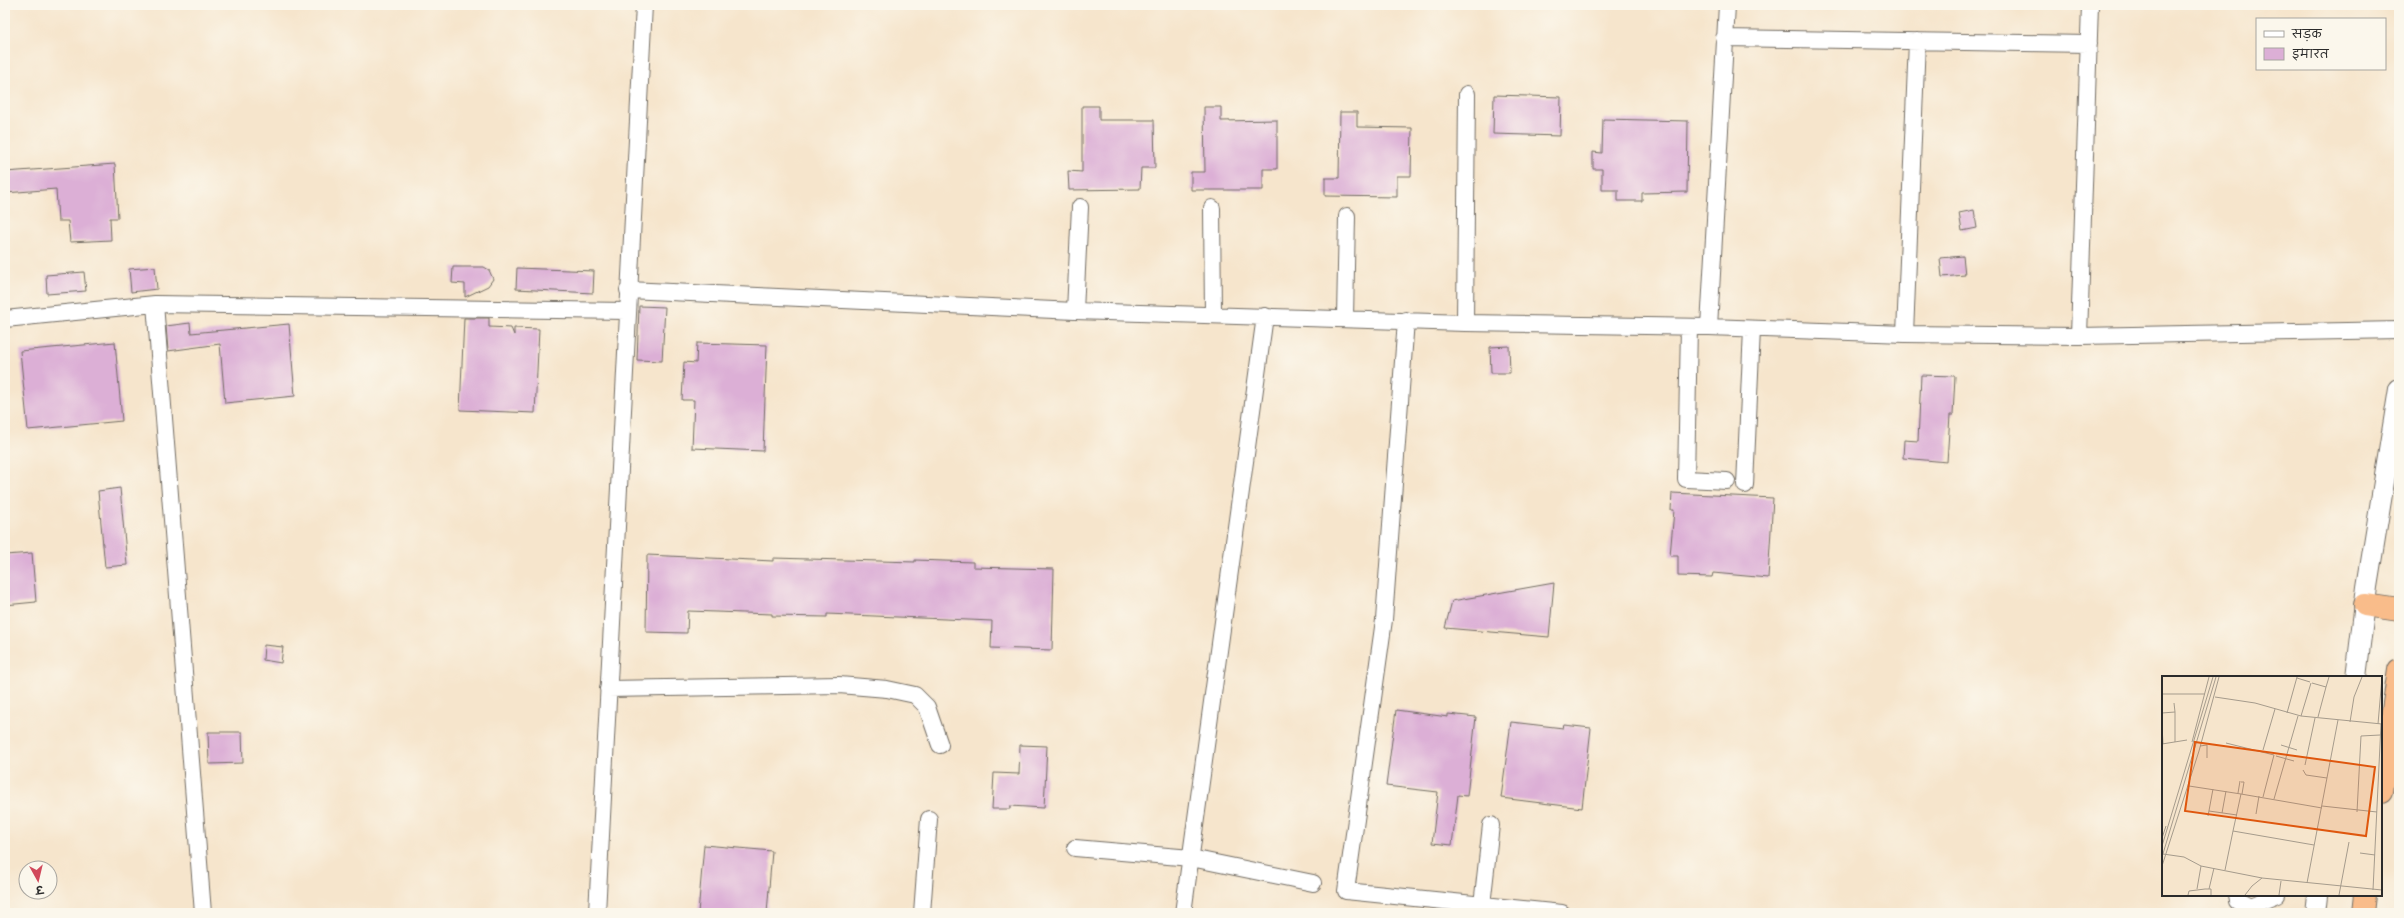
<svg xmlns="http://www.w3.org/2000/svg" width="2404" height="918" font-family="'Architects Daughter','Playpen Sans Deva',sans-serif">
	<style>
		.building { fill: #dcafd6 }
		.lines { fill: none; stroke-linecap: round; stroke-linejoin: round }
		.minor-casing { stroke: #726c63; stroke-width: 18 }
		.tertiary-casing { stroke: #726c63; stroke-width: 22 }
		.trunk-casing { stroke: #726c63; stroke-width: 24 }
		.minor { stroke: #fff; stroke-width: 16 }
		.tertiary { stroke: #fff; stroke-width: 20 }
		.trunk { stroke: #f9bc8a; stroke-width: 22 }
		.inset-road { fill: none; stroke: #a59b8c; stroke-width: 1 }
		.view { fill: #df570e; fill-opacity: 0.15; stroke: #df570e; stroke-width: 2 }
		.inset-edge { fill: none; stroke: #2b2b2b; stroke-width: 2 }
	</style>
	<rect width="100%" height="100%" fill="#fbf7ec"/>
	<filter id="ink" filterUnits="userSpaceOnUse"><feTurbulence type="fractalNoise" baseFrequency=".025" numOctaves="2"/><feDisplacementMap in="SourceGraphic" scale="8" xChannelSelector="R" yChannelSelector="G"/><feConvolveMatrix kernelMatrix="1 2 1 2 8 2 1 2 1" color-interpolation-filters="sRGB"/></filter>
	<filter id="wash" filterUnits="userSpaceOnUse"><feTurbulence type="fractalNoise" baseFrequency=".012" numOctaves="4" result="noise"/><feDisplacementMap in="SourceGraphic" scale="16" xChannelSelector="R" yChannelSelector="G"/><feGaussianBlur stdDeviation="0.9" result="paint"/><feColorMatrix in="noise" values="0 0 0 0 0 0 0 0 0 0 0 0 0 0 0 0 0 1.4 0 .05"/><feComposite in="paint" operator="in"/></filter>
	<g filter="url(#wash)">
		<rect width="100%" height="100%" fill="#f6e5cc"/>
		<g id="blocks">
			<path class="building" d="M 1494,95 L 1561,97 L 1560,136 L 1493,134 Z
				M 1082,106 L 1099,106 L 1099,120 L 1154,120 L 1155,168 L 1141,168 L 1140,189 L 1069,190 L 1068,171 L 1082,172 Z
				M 1204,107 L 1221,107 L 1221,121 L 1277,120 L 1277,169 L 1263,169 L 1263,190 L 1191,190 L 1191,172 L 1205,172 Z
				M 1340,112 L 1357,112 L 1357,127 L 1412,128 L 1411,176 L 1397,176 L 1397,197 L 1325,196 L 1325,178 L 1339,178 Z
				M 1603,119 L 1688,121 L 1687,192 L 1642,193 L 1642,201 L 1618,201 L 1618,190 L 1602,190 L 1602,169 L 1593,169 L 1593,152 L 1602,153 Z
				M 115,164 L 118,218 L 110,218 L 111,240 L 70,242 L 68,221 L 58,221 L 56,189 L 5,193 L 5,172 Z
				M 1974,210 L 1977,228 L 1962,231 L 1959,213 Z
				M 1963,256 L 1965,275 L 1942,277 L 1940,258 Z
				M 155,267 L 157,289 L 131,292 L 129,269 Z
				M 453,267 L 484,267 L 489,270 L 493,279 L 488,286 L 465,297 L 465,284 L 452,283 Z
				M 517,268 L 594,271 L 593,293 L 516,289 Z
				M 84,272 L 86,291 L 47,294 L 46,275 Z
				M 639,306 L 665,307 L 662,361 L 637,360 Z
				M 464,318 L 489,318 L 489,327 L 511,328 L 514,335 L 514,328 L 539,329 L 535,413 L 460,410 Z
				M 190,323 L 191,333 L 289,324 L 295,396 L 225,403 L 220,344 L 168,351 L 166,326 Z
				M 115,342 L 122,421 L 28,430 L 20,351 Z
				M 697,343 L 767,345 L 763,451 L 692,448 L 694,400 L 682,400 L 684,362 L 696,363 Z
				M 1509,346 L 1510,373 L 1491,373 L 1490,347 Z
				M 1921,375 L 1955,376 L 1953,415 L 1950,415 L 1947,462 L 1903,458 L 1904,440 L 1918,441 Z
				M 120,488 L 127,565 L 105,567 L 98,491 Z
				M 1672,493 L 1773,498 L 1768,578 L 1713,573 L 1712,577 L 1678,576 L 1678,556 L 1670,556 L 1674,510 L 1671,510 Z
				M 32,553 L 36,602 L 5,605 L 5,555 Z
				M 647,555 L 773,561 L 773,558 L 915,562 L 915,560 L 973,562 L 973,567 L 1054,569 L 1052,650 L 991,648 L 992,621 L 827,614 L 827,617 L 772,616 L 772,614 L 688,611 L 687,633 L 646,632 Z
				M 1554,583 L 1549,637 L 1445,628 L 1452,601 Z
				M 264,645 L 283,647 L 281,663 L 263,660 Z
				M 1396,710 L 1448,717 L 1448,714 L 1476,717 L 1467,796 L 1458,795 L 1452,845 L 1432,843 L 1438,792 L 1386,786 Z
				M 1511,722 L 1563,728 L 1564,725 L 1591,728 L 1582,808 L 1501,798 Z
				M 208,732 L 242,732 L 243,763 L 209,764 Z
				M 1020,745 L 1047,746 L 1044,808 L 1010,806 L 1010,809 L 992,809 L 994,773 L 1019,774 Z
				M 704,845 L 772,851 L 767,913 L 698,913 Z"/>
		</g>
	</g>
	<g filter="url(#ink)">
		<use href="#blocks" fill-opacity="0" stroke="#726c63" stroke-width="1"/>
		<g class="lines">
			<defs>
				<path id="minor" d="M 1724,38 L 2089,44
					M 1212,208 L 1213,314
					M 628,290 L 1075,311 L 1465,323 L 1709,327 L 1727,5
					M 155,304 L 203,913
					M 1075,311 L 1080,207
					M 1345,318 L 1347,216
					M 5,319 L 155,304 L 627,311
					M 1406,320 L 1384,620 L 1346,891 L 1562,913
					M 1465,323 L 1467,94
					M 1689,327 L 1686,479 L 1727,481
					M 1709,327 L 1905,334 L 2079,336 L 2399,330
					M 1905,334 L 1917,41
					M 2079,336 L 2090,5
					M 1745,485 L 1752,329
					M 608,689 L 839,685 L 887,689 L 915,695 L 927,707 L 940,745
					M 1075,848 L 1191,858 L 1313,883
					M 2237,895 L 2238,900 L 2250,906 L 2277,895
					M 1482,905 L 1491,825
					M 597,913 L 644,5
					M 922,913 L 929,819
					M 1183,913 L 1265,316"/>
				<path id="tertiary" d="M 2356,677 L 2367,587 L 2399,389
					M 2316,913 L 2318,895"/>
				<path id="trunk" d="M 2365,605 L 2399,610
					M 2381,791 L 2399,670
					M 2363,913 L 2365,895"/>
			</defs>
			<use href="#minor" class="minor-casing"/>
			<use href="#tertiary" class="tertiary-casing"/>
			<use href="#trunk" class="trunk-casing"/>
			<use href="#minor" class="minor"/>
			<use href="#tertiary" class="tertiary"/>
			<use href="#trunk" class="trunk"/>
		</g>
	</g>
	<g transform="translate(2162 676)">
		<rect width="220" height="220" fill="#f6e5cc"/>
		<path class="inset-road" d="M 135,2 L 148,6M 150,7 L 164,11 L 167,1M 0,18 L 43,18M 53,21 L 93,27 L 139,40 L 220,48M 13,36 L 13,66M 0,37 L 13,36 L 12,27M 125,37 L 135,1M 139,40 L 149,7M 156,41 L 164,11M 188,46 L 192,21 L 200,1M 216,48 L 220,1M 0,50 L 1,68M 30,66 L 47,1M 64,67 L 112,79 L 101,121M 0,68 L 25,64M 119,69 L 135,74M 38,70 L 45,69 L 45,82M 101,74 L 113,33M 114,80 L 132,85M 143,89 L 153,42M 141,94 L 144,99 L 165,102M 79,106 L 82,106 L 80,118M 27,110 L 79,118M 76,117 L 78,105M 112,123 L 136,40M 160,130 L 215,136M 47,135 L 75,139M 195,136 L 199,60 L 218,59M 60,137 L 64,115M 94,138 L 97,120M 46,140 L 51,113M 0,162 L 4,150M 152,169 L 71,155 L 79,118 L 160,132M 0,170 L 51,1M 198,177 L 213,179M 1,178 L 22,181 L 39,190 L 100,202 L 220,214M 0,181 L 54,1M 0,190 L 37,75 L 57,1M 63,194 L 71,155M 145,207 L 176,44M 35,213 L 39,190M 47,213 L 52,192M 211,214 L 219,48M 26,219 L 27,215 L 43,213 L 49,213 L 49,219M 83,219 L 90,210 L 100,202M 117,219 L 119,205M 177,219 L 187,166"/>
		<path class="view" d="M 33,66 L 213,91 L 204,160 L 23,135 Z"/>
		<rect width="220" height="220" class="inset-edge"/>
	</g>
	<rect width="2404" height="918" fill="none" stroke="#fbf7ec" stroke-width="20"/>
	<rect x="2256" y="18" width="130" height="52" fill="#fbf7ec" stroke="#a8a59f"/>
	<rect x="2264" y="31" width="20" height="6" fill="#ffffff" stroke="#a8a59f"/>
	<text x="2292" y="38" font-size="12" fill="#2b2b2b">सड़क</text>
	<rect x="2264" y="48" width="20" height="12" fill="#dcafd6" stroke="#a8a59f"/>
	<text x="2292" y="58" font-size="12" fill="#2b2b2b">इमारत</text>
	<g transform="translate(38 880) rotate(172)"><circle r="19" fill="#fbf7ec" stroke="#a8a59f"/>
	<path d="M0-3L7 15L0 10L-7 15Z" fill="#d1495b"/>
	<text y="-6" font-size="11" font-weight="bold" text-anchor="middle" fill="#2b2b2b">उ</text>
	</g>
</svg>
